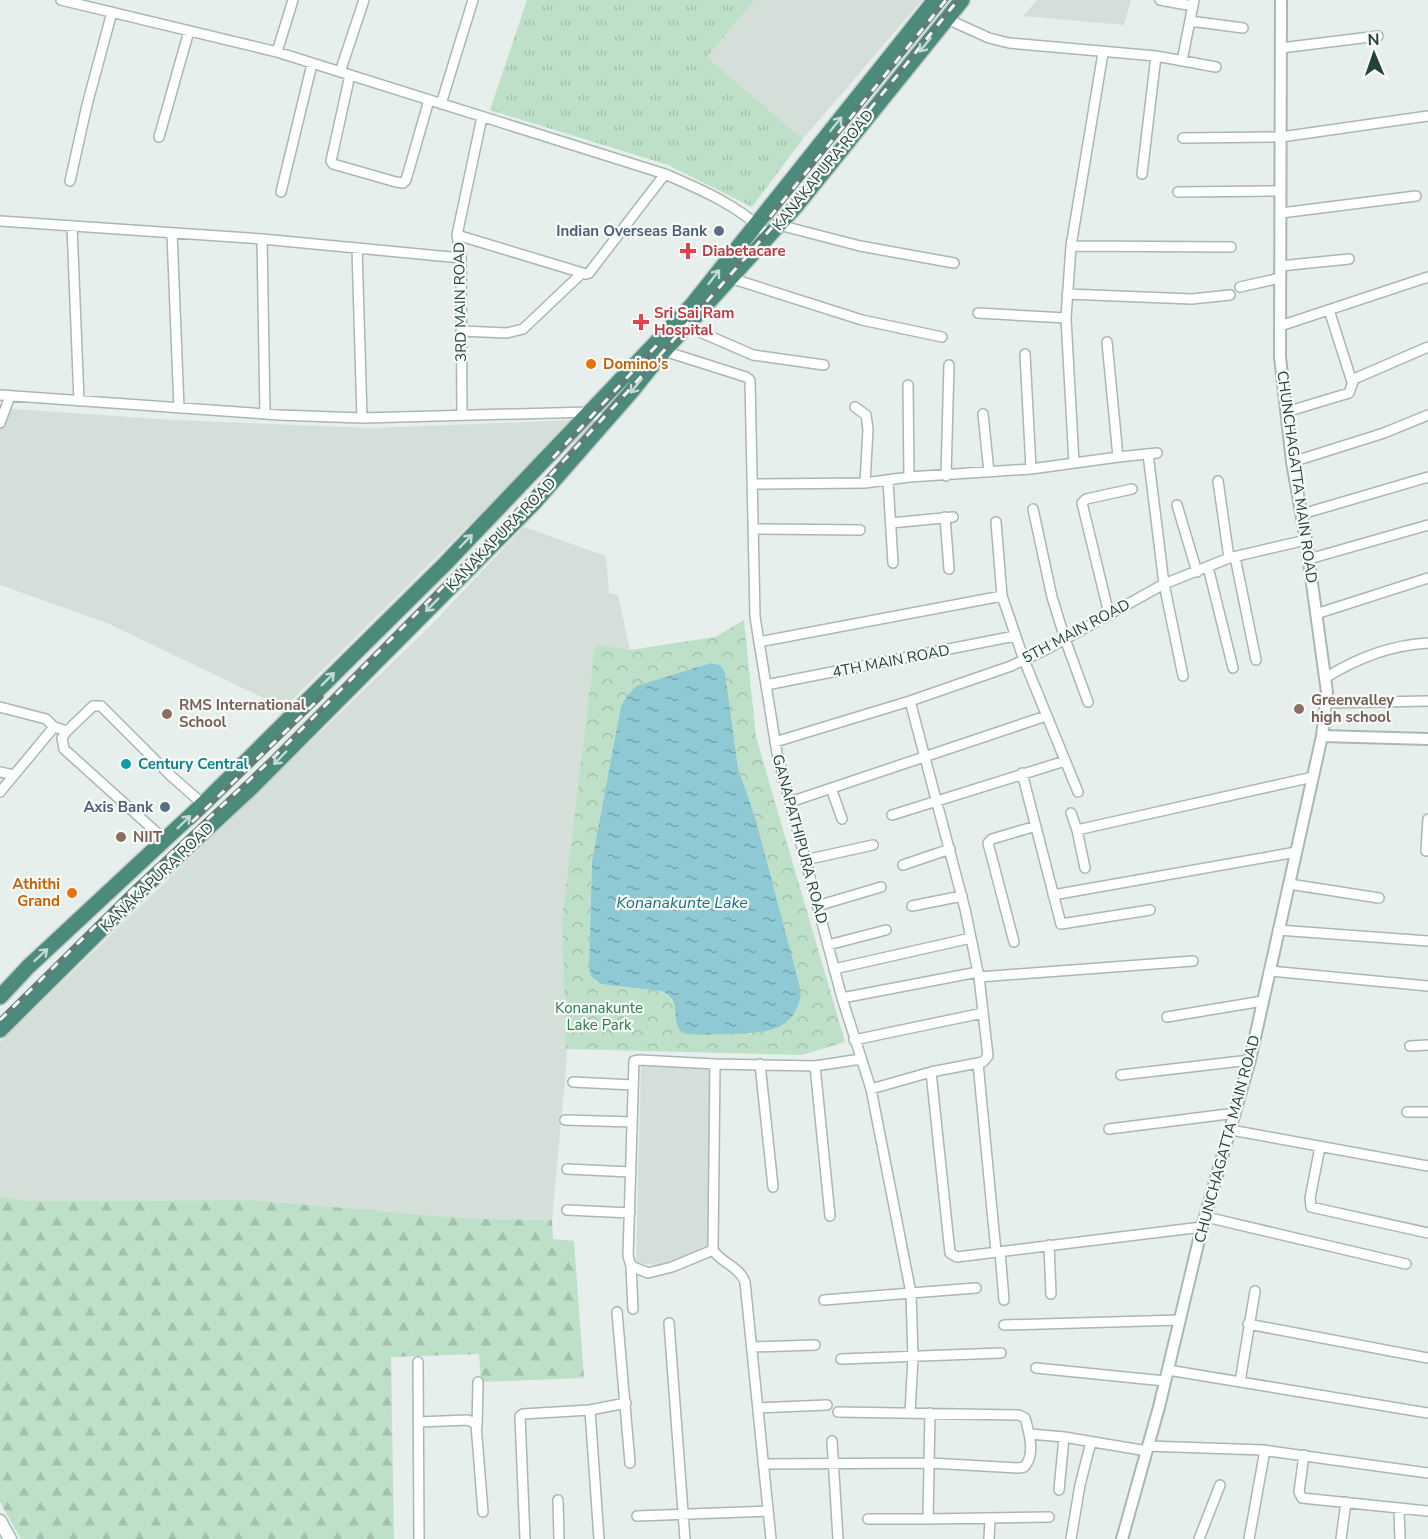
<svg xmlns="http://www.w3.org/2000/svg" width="1428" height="1539" font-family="'Nunito Sans',sans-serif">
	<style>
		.built { fill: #d4dfda }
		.grass { fill: url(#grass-tufts) }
		.forest { fill: url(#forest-firs) }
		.park { fill: url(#park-crowns); fill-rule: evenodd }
		.water { fill: url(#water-ripples) }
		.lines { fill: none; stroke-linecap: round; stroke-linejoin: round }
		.minor-casing { stroke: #a8b8b2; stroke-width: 12 }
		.tertiary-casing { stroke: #a8b8b2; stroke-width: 14 }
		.secondary-casing { stroke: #a4bbb3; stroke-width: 15 }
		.trunk-casing { stroke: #c2cac8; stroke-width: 18 }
		.minor { stroke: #fff; stroke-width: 9 }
		.tertiary { stroke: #fff; stroke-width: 10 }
		.secondary { stroke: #fff; stroke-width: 12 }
		.trunk { stroke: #4c8a7c; stroke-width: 15 }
		.rail-casing { stroke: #5f7d75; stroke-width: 5 }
		.rail { stroke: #f7fbf9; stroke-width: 3; stroke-dasharray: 9; stroke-linecap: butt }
		.oneway { stroke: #c4d9d4 }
		.service-dot { fill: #5c6f8a; stroke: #f7fbf9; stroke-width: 2 }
		.health-dot { fill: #e0444e; stroke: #f7fbf9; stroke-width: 2 }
		.food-dot { fill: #e8710a; stroke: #f7fbf9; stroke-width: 2 }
		.education-dot { fill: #8d6e63; stroke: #f7fbf9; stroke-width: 2 }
		.culture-dot { fill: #0f9aa8; stroke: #f7fbf9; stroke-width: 2 }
		.labels { text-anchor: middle; stroke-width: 4.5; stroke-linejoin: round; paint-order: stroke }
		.street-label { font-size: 15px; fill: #24423a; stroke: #f7fbf9 }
		.service-label { font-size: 15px; font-weight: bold; fill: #4e5e75; stroke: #f7fbf9; text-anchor: end }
		.health-label { font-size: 15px; font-weight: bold; fill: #be3a42; stroke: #f7fbf9; text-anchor: start }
		.food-label { font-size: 15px; font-weight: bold; fill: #c56008; stroke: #f7fbf9; text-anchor: start }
		.education-label { font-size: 15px; font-weight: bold; fill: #785e54; stroke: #f7fbf9; text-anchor: start }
		.culture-label { font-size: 15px; font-weight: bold; fill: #0d838f; stroke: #f7fbf9; text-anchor: start }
		.park-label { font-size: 15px; fill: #2d7a4b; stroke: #f7fbf9 }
		.water-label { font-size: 16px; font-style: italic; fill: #1c6f80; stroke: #f7fbf9 }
	</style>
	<defs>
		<pattern id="grass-tufts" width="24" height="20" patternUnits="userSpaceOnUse" patternTransform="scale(1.5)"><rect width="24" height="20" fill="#bfe0c8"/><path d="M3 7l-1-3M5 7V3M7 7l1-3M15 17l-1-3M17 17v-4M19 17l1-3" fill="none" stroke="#a4c1ad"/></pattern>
		<pattern id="forest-firs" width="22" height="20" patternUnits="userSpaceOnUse" patternTransform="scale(1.5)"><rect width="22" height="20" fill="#bfe0c8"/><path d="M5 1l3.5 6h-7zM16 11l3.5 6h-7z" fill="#a4c1ad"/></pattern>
		<pattern id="park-crowns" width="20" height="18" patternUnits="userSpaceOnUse" patternTransform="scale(1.5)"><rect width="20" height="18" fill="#bfe0c8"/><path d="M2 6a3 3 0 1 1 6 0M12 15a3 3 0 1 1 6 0" fill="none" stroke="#a4c1ad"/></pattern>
		<pattern id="water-ripples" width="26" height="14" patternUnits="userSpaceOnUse" patternTransform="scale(1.5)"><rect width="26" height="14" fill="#8ec9d4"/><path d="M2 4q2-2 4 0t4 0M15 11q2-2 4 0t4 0" fill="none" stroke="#74a5ad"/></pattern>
	</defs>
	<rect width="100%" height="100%" fill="#e6efeb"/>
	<path class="built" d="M 755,0 L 922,0 L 803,139 L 707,57 Z
		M 1037,0 L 1131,0 L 1124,25 L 1023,16 Z
		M 0,408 L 172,420 L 372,428 L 575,420 L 284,708 L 107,623 L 0,585 Z
		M 524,527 L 606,556 L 609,593 L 618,595 L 630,650 L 595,644 L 562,919 L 567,1058 L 552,1220 L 474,1219 L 251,1200 L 29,1201 L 0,1196 L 0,1042 L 429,627 Z
		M 641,1065 L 711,1070 L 707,1247 L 664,1265 L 636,1264 Z"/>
	<path class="grass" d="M 527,0 L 755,0 L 707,57 L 803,139 L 752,207 L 668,165 L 490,110 Z"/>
	<path class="forest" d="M 0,1196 L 29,1201 L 251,1200 L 474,1219 L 552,1220 L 553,1239 L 574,1241 L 584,1378 L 481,1382 L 479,1354 L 391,1357 L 394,1539 L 21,1539 L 0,1502 Z"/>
	<path class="park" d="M 744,620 L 756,737 L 845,1042 L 802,1055 L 566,1049 L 562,919 L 595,644 L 630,650 L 715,637 ZM 711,663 L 720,665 L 725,672 L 738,768 L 756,820 L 801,991 L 796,1011 L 751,1034 L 677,1025 C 675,1010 676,999 661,991 L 600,984 L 596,982 L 589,967 L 592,861 L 621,706 L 636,686 Z"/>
	<path class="water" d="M 711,663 L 720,665 L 725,672 L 738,768 L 756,820 L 801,991 C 797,1035 759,1033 726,1034 C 712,1034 697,1036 683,1033 C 668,1021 685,1002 661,991 L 600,984 L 591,976 L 589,967 L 592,861 L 621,706 L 628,695 L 636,686 Z"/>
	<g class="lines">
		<defs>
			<path id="minor" d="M 61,0 L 277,52 L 665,174 C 702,190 740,206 769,236
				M 1160,0 L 1193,6
				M 947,19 L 989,38 L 1009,43 L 1156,56 L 1216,67
				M 1190,21 L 1243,28
				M 1281,48 L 1378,36
				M 277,52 L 293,0
				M 1182,61 L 1194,0
				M 340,72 L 364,0
				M 350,75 L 331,161 L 333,164 L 396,182 L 403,183 L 406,180 L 429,100
				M 441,104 L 473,0
				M 159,137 L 189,31
				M 1183,138 L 1281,137 L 1428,116
				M 1142,174 L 1156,56
				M 70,181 L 87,105 L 112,12
				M 281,192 L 312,64
				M 1178,192 L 1280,191
				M 1281,213 L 1416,196
				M 0,221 L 262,239 L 461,258
				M 779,225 L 860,246 L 954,263
				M 72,226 L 79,401
				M 172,233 L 179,408
				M 457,235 L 586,274 L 589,273 L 665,174
				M 262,239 L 265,414
				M 1071,246 L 1103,53
				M 357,248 L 362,418
				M 1280,266 L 1349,259
				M 730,278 L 862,320 L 942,337
				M 1240,287 L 1280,278
				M 1067,294 L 1192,299 L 1230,295
				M 1329,310 L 1352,382
				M 978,313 L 1066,318
				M 686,326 L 753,355 L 824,365
				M 1280,326 L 1428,277
				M 461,331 L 507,333 L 523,329 L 581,274
				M 664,351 L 746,377 L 750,380 L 755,617 L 777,753 L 842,998 L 871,1089 L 911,1293 L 824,1300
				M 1025,354 L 1031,469
				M 908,385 L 909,477
				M 0,395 L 279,415 L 362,418 L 590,412 L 605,421
				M 855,407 L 866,415 L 868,429 L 865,483
				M 1286,412 L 1349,393 L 1354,379 L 1428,347
				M 462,414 L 461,258 L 457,235 L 482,117
				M 983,414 L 989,472
				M 0,423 L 10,396
				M 1148,454 L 1164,584 L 1183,676
				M 1118,457 L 1157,453
				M 1292,462 L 1384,433 L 1428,415
				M 1074,463 L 1066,318 L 1071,246 L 1231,247
				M 946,476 L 949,365
				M 888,481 L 893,563
				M 1218,481 L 1229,558
				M 752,484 L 865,483 L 909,477 L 1031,469 L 1118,457 L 1107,342
				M 1177,505 L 1197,572
				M 1033,509 L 1052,597 L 1065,639 L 1088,702
				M 1302,514 L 1428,477
				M 945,517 L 949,569
				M 996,522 L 1002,596 L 1024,660 L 1078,792
				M 891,523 L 953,517
				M 753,529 L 860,530
				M 1235,557 L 1256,660
				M 1309,559 L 1428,525
				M 1208,567 L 1233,668
				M 1109,614 L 1082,503 L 1086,499 L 1132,489
				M 1316,614 L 1428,578
				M 759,642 L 1002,596
				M 1325,678 C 1357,658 1391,645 1428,643
				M 766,685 L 1015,636
				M 1326,703 L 1428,701
				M 0,707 L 46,719 L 54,727 L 67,731 L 93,706 L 101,706 L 171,776 L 203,804
				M 67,731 L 62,738 L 64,749 L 165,840
				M 775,742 L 910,701 L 1011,666 L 1047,649 L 1164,584 L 1229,558 L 1306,540
				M 0,772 L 14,775
				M 1022,773 L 1061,924 L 1150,910
				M 831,788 L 842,819
				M 0,792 L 54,727
				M 790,802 L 1046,716
				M 1071,813 L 1077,830 L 1313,777
				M 892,815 L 1065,761
				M 1077,830 L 1085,868
				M 1426,851 L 1428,819
				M 805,860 L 873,845
				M 903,865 L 950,849
				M 1289,884 L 1379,898
				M 1053,895 L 1296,852
				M 817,906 L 881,887
				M 912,906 L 962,896
				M 1278,930 L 1428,941
				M 1014,942 L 988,843 L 992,839 L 1036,826
				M 828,945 L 886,930
				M 834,969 L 971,938
				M 1269,971 L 1428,986
				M 979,977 L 1193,961
				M 842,998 L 978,972
				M 1167,1017 L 1263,1001
				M 854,1040 L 983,1013
				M 1410,1046 L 1428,1045
				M 978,1063 L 996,1252
				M 715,1064 L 713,1250 C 721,1263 739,1266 745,1282 L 771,1539
				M 760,1064 L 773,1187
				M 815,1066 L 830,1216
				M 931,1072 L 950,1253 L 957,1257 L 1202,1227
				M 1121,1075 L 1250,1060
				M 573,1082 L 633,1085
				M 871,1089 L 931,1072 L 983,1062 L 988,1056 L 979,977 L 965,909 L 910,701
				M 1407,1112 L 1428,1112
				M 565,1120 L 632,1122
				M 1109,1129 L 1236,1113
				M 1231,1130 L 1428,1166
				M 1320,1147 L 1310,1198 L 1311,1207 L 1428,1233
				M 567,1169 L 631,1172
				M 567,1210 L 630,1213
				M 1206,1217 L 1406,1264
				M 1049,1245 L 1051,1294
				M 713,1250 L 672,1267 L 648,1273 L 631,1266 L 628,1256 L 634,1061 L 640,1060 L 715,1064 L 815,1066 L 861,1059
				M 1000,1252 L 1004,1300
				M 631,1266 L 633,1309
				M 617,1312 L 630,1463
				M 669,1323 L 685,1539
				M 1248,1324 L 1428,1358
				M 1004,1325 L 1180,1320
				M 752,1347 L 815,1345
				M 841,1359 L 1001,1353
				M 418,1362 L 419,1539
				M 1036,1368 L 1165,1381
				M 1168,1370 L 1428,1413
				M 1240,1382 L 1255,1291
				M 758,1408 L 827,1405
				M 590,1410 L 599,1539
				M 910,1413 L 913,1357 L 911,1293 L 976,1288
				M 930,1413 L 928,1519 L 1049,1517
				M 418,1422 L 468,1420 L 476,1424 L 483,1512
				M 477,1427 L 478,1382
				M 1030,1434 L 1064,1437 L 1147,1451
				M 832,1441 L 838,1539
				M 1148,1446 L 1262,1450 L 1428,1473
				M 1304,1455 L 1299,1492 L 1302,1498 L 1428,1511
				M 763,1464 L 930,1463 L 1019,1468 L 1024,1467 C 1036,1455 1029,1432 1025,1418 L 1019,1415 L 838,1412
				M 1059,1490 L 1064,1437
				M 558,1500 L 559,1539
				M 1399,1508 L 1400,1539
				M 637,1516 L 768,1511
				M 868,1519 L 928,1519
				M 525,1539 L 520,1416 L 523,1414 L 590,1410 L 626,1403
				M 989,1539 L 990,1518
				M 1071,1539 L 1080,1485 L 1091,1442
				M 1199,1539 L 1220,1485
				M 1249,1539 L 1265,1450
				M 1341,1539 L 1346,1502"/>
			<path id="tertiary" d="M 1322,736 L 1428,739
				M 1122,1539 L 1159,1407 L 1202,1227 L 1250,1060 L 1322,736 L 1327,692 L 1306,540 L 1292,462 L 1280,357 L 1281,0"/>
			<path id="secondary" d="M 0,1521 L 10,1539"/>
			<path id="trunk" d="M 0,997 L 28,967 L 203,804 L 445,564 L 692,305 L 935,0
				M 0,1030 L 141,890 L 251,788 L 533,504 L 631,392 L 664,351 L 796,206 L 962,0"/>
		</defs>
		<use href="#minor" class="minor-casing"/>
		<use href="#tertiary" class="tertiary-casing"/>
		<use href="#secondary" class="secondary-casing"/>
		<use href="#trunk" class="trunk-casing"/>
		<use href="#minor" class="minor"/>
		<use href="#tertiary" class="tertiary"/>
		<use href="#secondary" class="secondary"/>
		<use href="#trunk" class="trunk"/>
		<defs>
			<path id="rail" d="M 770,217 L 946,0
				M 553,458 L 657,345
				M 192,822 L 321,697
				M 0,1020 L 132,890 L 275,756 L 505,524 L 631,388 L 803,192 L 958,0"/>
		</defs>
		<use href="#rail" class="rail-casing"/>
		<use href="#rail" class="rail"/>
	</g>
	<defs><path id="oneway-shaft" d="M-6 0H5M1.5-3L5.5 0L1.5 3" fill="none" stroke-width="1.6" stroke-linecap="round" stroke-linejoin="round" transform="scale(1.5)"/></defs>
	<g class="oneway">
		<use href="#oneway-shaft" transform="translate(925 45) rotate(129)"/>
		<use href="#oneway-shaft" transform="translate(836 124) rotate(-51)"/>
		<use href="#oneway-shaft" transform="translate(714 277) rotate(-52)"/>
		<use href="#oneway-shaft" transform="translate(636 386) rotate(129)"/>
		<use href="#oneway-shaft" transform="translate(466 541) rotate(-46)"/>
		<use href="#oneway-shaft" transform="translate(432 605) rotate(135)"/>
		<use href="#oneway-shaft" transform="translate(328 679) rotate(-45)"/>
		<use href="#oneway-shaft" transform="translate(280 758) rotate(134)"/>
		<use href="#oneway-shaft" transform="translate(184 822) rotate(-44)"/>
		<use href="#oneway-shaft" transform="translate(41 955) rotate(-42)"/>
	</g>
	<g class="service-dot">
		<circle cx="719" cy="231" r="6"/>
		<circle cx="165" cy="807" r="6"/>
	</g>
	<g class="health-dot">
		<path d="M685 242h6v6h6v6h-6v6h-6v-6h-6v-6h6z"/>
		<path d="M638 313h6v6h6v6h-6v6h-6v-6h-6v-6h6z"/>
	</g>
	<g class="food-dot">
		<circle cx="591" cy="364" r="6"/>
		<circle cx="72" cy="893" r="6"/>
	</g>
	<g class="education-dot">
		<circle cx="1299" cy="709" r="6"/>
		<circle cx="167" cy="714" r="6"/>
		<circle cx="121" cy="837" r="6"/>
	</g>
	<circle class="culture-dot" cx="126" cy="764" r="6"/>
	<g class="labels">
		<g class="street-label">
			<text transform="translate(823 170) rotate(-51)" y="5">KANAKAPURA ROAD</text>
			<text transform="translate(460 302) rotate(-91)" y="5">3RD MAIN ROAD</text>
			<text transform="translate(1297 477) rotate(82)" y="5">CHUNCHAGATTA MAIN ROAD</text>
			<text transform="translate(501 534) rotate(-46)" y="5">KANAKAPURA ROAD</text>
			<text transform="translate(1076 631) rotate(-28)" y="5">5TH MAIN ROAD</text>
			<text transform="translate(891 661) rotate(-11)" y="5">4TH MAIN ROAD</text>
			<text transform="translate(800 839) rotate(75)" y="5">GANAPATHIPURA ROAD</text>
			<text transform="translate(157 877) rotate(-44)" y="5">KANAKAPURA ROAD</text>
			<text transform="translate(1227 1139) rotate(-75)" y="5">CHUNCHAGATTA MAIN ROAD</text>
		</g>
		<g class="service-label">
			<text x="707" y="236">Indian Overseas Bank</text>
			<text x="153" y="812">Axis Bank</text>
		</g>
		<g class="health-label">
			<text x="702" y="256">Diabetacare</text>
			<text x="654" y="318">Sri Sai Ram<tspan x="654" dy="17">Hospital</tspan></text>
		</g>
		<g class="food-label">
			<text x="603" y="369">Domino's</text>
			<text x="60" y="889" text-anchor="end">Athithi<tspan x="60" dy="17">Grand</tspan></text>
		</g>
		<g class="education-label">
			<text x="1311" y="705">Greenvalley<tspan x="1311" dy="17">high school</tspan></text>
			<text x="179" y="710">RMS International<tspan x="179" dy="17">School</tspan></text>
			<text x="133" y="842">NIIT</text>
		</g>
		<g class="culture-label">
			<text x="138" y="769">Century Central</text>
		</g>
		<g class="park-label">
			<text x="599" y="1013">Konanakunte<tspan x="599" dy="17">Lake Park</tspan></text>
		</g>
		<g class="water-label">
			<text x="682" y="908">Konanakunte Lake</text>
		</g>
	</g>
	<g transform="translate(1374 54) rotate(358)" stroke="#f7fbf9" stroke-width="4.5" paint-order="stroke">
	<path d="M0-4.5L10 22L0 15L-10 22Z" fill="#24423a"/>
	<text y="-9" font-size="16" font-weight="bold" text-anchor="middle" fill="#24423a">N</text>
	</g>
</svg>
